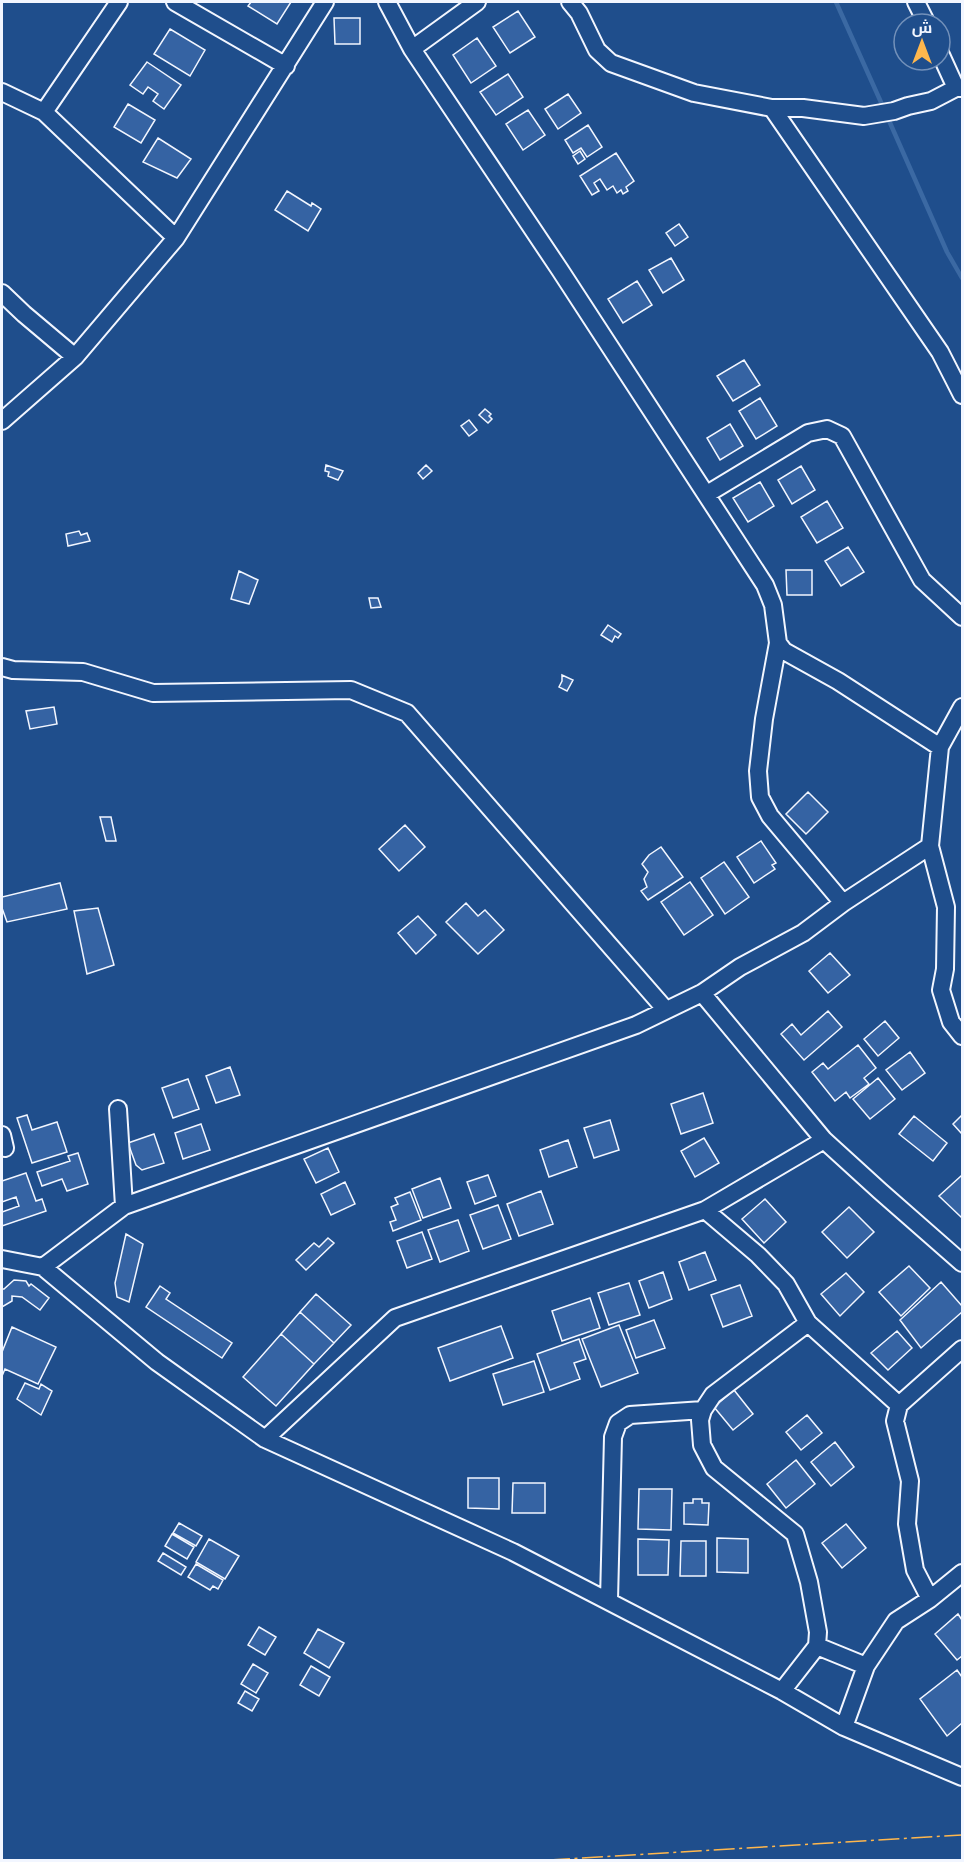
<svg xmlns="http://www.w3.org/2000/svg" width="964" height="1862" font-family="Lato,Cairo,sans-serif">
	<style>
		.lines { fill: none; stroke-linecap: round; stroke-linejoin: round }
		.stream { stroke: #3b69a3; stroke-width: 4.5 }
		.building { fill: #3563a3; stroke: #f2f6ff; stroke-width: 1.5 }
		.minor-casing { stroke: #f2f6ff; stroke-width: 20 }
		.minor { stroke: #1f4e8c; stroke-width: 16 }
		.power { stroke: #ffb74d; stroke-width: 1.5; stroke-dasharray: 21 4.5 3 4.5; stroke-linecap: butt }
	</style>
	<rect width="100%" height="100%" fill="#1f4e8c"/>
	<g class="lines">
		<path class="stream" d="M 836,2 L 884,109
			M 887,116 L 947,252 L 962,278"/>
	</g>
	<path class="building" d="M 251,2 L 291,2 L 277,24 L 248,6 Z
		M 518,11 L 535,37 L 510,53 L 493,27 Z
		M 334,18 L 360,18 L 360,44 L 335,44 Z
		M 170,29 L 205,50 L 190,76 L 154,54 Z
		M 477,38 L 496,66 L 471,83 L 453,55 Z
		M 147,62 L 181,85 L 164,109 L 153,101 L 158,94 L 148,87 L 143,94 L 130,85 Z
		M 508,74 L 523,97 L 496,115 L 480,92 Z
		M 568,94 L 581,113 L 558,129 L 545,109 Z
		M 128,104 L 155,120 L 141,143 L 114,127 Z
		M 528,110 L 545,135 L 523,150 L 506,124 Z
		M 588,125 L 602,147 L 587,157 L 581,148 L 573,153 L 565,140 Z
		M 158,138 L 191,159 L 177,178 L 143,162 Z
		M 580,151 L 585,159 L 578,164 L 573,156 Z
		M 616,153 L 634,181 L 626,187 L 628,191 L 623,194 L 621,190 L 617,193 L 613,186 L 607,190 L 600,179 L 594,183 L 599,191 L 592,195 L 580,176 Z
		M 287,191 L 311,206 L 312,203 L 321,209 L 308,231 L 275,210 Z
		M 679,224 L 688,237 L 675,246 L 666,233 Z
		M 671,258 L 684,280 L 663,293 L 649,270 Z
		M 637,281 L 652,305 L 623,323 L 608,299 Z
		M 744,360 L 760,385 L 733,401 L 717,376 Z
		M 760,398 L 777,426 L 756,439 L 739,411 Z
		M 485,409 L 491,414 L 489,416 L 492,419 L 488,423 L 479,415 Z
		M 469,420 L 477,430 L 469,436 L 461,426 Z
		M 730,424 L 743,446 L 720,460 L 707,438 Z
		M 326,465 L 343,471 L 338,480 L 328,476 L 329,472 L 325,471 Z
		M 426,465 L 432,471 L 423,479 L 418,473 Z
		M 801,466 L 815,490 L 792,504 L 778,480 Z
		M 760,482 L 774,506 L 748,522 L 733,498 Z
		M 827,501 L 843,528 L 817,543 L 801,517 Z
		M 79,531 L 81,535 L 87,533 L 90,541 L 68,546 L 66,534 Z
		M 848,547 L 864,572 L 841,586 L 825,561 Z
		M 786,570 L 812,570 L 812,595 L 787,595 Z
		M 239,571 L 258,580 L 249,604 L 231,599 Z
		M 369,598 L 378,598 L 381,607 L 371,608 Z
		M 608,625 L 621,634 L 618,638 L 615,636 L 612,642 L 601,635 Z
		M 562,675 L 573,680 L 567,691 L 559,687 L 562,681 Z
		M 54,707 L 57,724 L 30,729 L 26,711 Z
		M 808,792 L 828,812 L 806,834 L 786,814 Z
		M 100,817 L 111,817 L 116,841 L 106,841 Z
		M 405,825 L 425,847 L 399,871 L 379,849 Z
		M 761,841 L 776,863 L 772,865 L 775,869 L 754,883 L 737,857 Z
		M 661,847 L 683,877 L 648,900 L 641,891 L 647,887 L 644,879 L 648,872 L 642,864 L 649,855 Z
		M 724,862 L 749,897 L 725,914 L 701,878 Z
		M 690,882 L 713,915 L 684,935 L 661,902 Z
		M 60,883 L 67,909 L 7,922 L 2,908 L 2,897 Z
		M 466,903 L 478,916 L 485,910 L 504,930 L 478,954 L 446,922 Z
		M 98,908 L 114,965 L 87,974 L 74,911 Z
		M 418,916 L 436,935 L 416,954 L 398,933 Z
		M 830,953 L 850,975 L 828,993 L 809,971 Z
		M 828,1011 L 842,1027 L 804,1060 L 781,1034 L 792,1024 L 801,1035 Z
		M 885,1021 L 899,1038 L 878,1056 L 864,1039 Z
		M 858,1045 L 876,1068 L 864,1078 L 869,1084 L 850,1098 L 846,1092 L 835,1101 L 812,1072 L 823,1063 L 828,1069 Z
		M 910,1052 L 925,1073 L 902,1090 L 886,1070 Z
		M 230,1067 L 240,1095 L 216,1103 L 206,1076 Z
		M 878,1078 L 895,1099 L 870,1119 L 853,1099 Z
		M 188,1079 L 199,1109 L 173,1118 L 162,1088 Z
		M 703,1093 L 713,1123 L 681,1134 L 671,1104 Z
		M 27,1115 L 32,1130 L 57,1122 L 67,1152 L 32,1163 L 17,1118 Z
		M 962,1115 L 962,1134 L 953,1124 Z
		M 914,1116 L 947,1143 L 933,1161 L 899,1134 Z
		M 610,1120 L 619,1150 L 594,1158 L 584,1128 Z
		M 201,1124 L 210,1150 L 183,1159 L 175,1133 Z
		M 154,1134 L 164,1163 L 142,1170 L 136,1165 L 128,1143 Z
		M 704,1138 L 719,1163 L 695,1177 L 681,1151 Z
		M 568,1140 L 577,1167 L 549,1177 L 540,1150 Z
		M 328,1148 L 339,1172 L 316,1183 L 304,1159 Z
		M 78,1153 L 88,1184 L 67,1191 L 62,1179 L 42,1186 L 37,1172 L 70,1161 L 68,1156 Z
		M 26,1173 L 36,1201 L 42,1199 L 46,1211 L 2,1226 L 2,1212 L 19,1206 L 16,1197 L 2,1202 L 2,1181 Z
		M 488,1175 L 496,1196 L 475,1204 L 467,1182 Z
		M 961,1176 L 962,1177 L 962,1216 L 961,1217 L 939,1196 Z
		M 440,1178 L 451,1208 L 423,1218 L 412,1189 Z
		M 345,1182 L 355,1204 L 331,1215 L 321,1194 Z
		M 541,1191 L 553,1224 L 519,1236 L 507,1204 Z
		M 410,1192 L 421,1220 L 393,1231 L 390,1222 L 396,1220 L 391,1207 L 398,1204 L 395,1198 Z
		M 765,1199 L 786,1222 L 764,1243 L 742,1219 Z
		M 498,1205 L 511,1239 L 483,1249 L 470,1215 Z
		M 849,1207 L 874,1232 L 847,1258 L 822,1232 Z
		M 458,1220 L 469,1251 L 440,1262 L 428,1230 Z
		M 422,1232 L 432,1259 L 407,1268 L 397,1241 Z
		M 126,1234 L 143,1244 L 129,1302 L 117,1297 L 115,1283 Z
		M 328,1238 L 334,1243 L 306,1270 L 296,1260 L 314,1243 L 319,1247 Z
		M 705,1252 L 716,1280 L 689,1290 L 679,1262 Z
		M 909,1266 L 930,1288 L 901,1316 L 879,1292 Z
		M 663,1272 L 672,1299 L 649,1308 L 639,1281 Z
		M 846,1273 L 864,1292 L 840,1316 L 821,1294 Z
		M 14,1280 L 26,1281 L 29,1286 L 31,1284 L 49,1298 L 40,1310 L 22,1297 L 12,1296 L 12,1301 L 2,1307 L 2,1289 L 4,1289 Z
		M 941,1282 L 962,1306 L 962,1312 L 921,1348 L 900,1320 Z
		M 629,1283 L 640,1315 L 609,1325 L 598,1293 Z
		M 740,1285 L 752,1316 L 723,1327 L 711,1295 Z
		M 160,1286 L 170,1293 L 166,1299 L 232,1343 L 222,1358 L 146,1307 Z
		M 316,1294 L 351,1325 L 334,1343 L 300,1312 Z
		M 590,1298 L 600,1328 L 562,1341 L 552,1311 Z
		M 300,1312 L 334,1343 L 314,1364 L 281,1334 Z
		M 654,1320 L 665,1348 L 636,1358 L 626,1330 Z
		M 619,1325 L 638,1373 L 601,1387 L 582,1339 Z
		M 501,1326 L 513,1358 L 450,1381 L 438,1348 Z
		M 12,1327 L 56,1347 L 38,1384 L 5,1369 L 2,1376 L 2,1352 Z
		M 897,1331 L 912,1348 L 888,1370 L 871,1353 Z
		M 281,1334 L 314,1364 L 276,1406 L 243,1377 Z
		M 579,1339 L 586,1359 L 574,1363 L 580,1379 L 550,1390 L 537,1354 Z
		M 534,1361 L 544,1392 L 503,1405 L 493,1374 Z
		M 25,1383 L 39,1389 L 41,1384 L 52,1391 L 41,1415 L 17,1399 Z
		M 734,1390 L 753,1414 L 733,1430 L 714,1407 Z
		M 807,1415 L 822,1433 L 801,1450 L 786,1432 Z
		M 835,1442 L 854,1467 L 831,1486 L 811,1462 Z
		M 796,1460 L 815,1484 L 786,1508 L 767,1484 Z
		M 468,1478 L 499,1478 L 499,1509 L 468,1508 Z
		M 513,1483 L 545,1483 L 545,1513 L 512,1513 Z
		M 639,1489 L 672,1489 L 671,1530 L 638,1529 Z
		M 693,1499 L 702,1499 L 702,1503 L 709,1503 L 708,1525 L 684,1524 L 684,1503 L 693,1503 Z
		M 179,1523 L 202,1536 L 196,1546 L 173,1533 Z
		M 846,1524 L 866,1548 L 842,1568 L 822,1543 Z
		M 172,1534 L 194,1547 L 187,1559 L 165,1546 Z
		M 717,1538 L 748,1539 L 748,1573 L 717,1572 Z
		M 209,1539 L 239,1556 L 225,1579 L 196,1562 Z
		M 638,1539 L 669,1540 L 668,1575 L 638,1575 Z
		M 681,1541 L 706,1541 L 706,1576 L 680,1576 Z
		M 163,1553 L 186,1567 L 181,1575 L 158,1561 Z
		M 196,1564 L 223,1580 L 218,1589 L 213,1586 L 210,1590 L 188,1577 Z
		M 958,1614 L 962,1620 L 962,1656 L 957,1660 L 935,1634 Z
		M 259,1627 L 276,1637 L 265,1655 L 248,1645 Z
		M 318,1629 L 344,1643 L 329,1668 L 304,1653 Z
		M 253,1664 L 268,1673 L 256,1693 L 241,1684 Z
		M 311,1666 L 330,1677 L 319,1696 L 300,1685 Z
		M 957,1670 L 962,1677 L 962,1723 L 947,1736 L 920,1699 Z
		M 245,1691 L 259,1699 L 252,1711 L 238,1703 Z"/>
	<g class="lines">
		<defs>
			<path id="minor" d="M 175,2 L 286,66
				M 387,2 L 412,49 L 560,270 L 765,585 L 773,605 L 778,643 L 784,651 L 838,681 L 940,747 L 930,846 L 946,907 L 945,969 L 941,990 L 951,1022 L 962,1036
				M 570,2 L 579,13 L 597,50 L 611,63 L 694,93 L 772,108 L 803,108 L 864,116 L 894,111 L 908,106 L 931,101 L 956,88 L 962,88
				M 916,2 L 927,24
				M 412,49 L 477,2
				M 940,53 L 956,88
				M 2,92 L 44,112 L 176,238
				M 772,108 L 940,352 L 962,395
				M 44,112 L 119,2
				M 2,293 L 24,314 L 75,357
				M 2,421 L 75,357 L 176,238 L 325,2
				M 707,494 L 808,433 L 827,429 L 842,436 L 922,580 L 962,617
				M 778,643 L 764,719 L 758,771 L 760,797 L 770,816 L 843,903
				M 2,667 L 13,670 L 83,672 L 153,693 L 351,690 L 407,713 L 666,1010
				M 940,747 L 962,707
				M 702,993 L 824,1140 L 880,1191 L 962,1263
				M 118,1109 L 124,1206
				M 2,1135 L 5,1148
				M 705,1210 L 758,1255 L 786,1284 L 808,1323 L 713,1395 L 703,1410 L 700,1420 L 702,1445 L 714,1468 L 795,1534 L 809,1582 L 818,1632 L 817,1646 L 782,1691
				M 2,1259 L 43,1267 L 157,1362 L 265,1439 L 513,1552 L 782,1691 L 844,1727 L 962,1777
				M 43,1267 L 124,1206 L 636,1025 L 702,993 L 740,967 L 803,933 L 843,903 L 930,846
				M 808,1323 L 899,1405
				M 265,1439 L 395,1318 L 705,1210 L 824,1140
				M 930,1599 L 915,1570 L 907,1524 L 910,1481 L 895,1421 L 899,1405 L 962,1349
				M 609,1600 L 613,1437 L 618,1423 L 630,1415 L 703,1410
				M 817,1646 L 866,1666
				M 844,1727 L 866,1666 L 896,1621 L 930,1599 L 962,1573"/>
		</defs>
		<use href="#minor" class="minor-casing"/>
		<use href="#minor" class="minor"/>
		<path class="power" d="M 549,1860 L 962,1835"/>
	</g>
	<rect width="964" height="1862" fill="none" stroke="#f2f6ff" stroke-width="6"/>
	<g transform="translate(922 42)"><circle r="28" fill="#1f4e8c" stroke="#7391ba" stroke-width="1.5"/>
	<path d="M0-4.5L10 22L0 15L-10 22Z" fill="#ffb74d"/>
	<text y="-9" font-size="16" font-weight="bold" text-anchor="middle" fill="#f2f6ff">ش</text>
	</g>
</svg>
